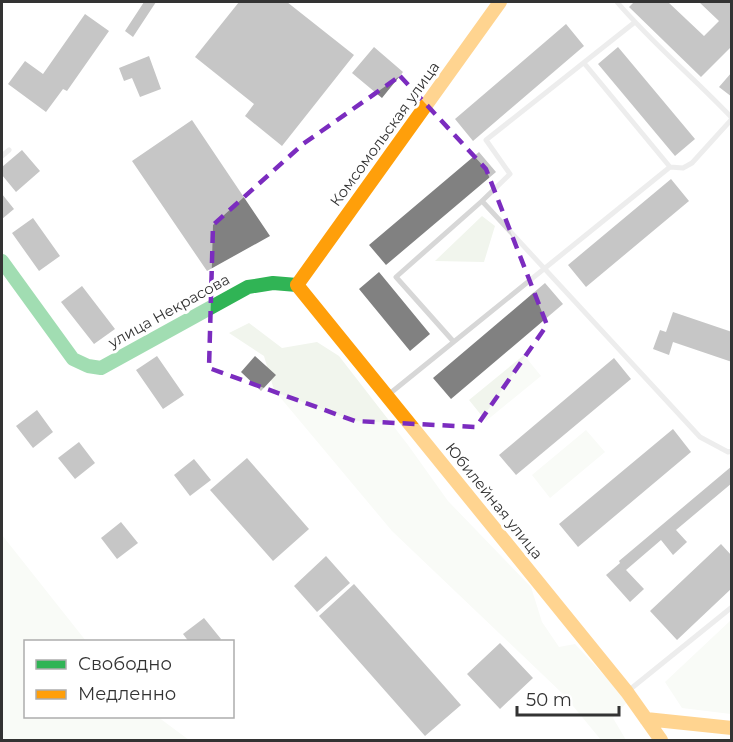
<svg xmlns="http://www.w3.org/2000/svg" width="733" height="742" font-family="Montserrat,sans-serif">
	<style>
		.green { fill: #f1f5ed }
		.building { fill: #818181 }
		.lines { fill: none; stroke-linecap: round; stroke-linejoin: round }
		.lane { stroke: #d7d7d7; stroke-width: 5 }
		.fast { stroke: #30b455; stroke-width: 14 }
		.slow { stroke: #ff9f0a; stroke-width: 14 }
		.marked { fill: none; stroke: #7b2cbf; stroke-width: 4.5; stroke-dasharray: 12 8; stroke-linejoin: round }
		.labels { text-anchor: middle; stroke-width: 6; stroke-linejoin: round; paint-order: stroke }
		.street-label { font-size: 15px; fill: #333; stroke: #fff }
	</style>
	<rect width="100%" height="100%" fill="#fff"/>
	<path class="green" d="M 482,216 L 495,226 L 484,262 L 435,261 Z
		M 249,323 L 282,348 L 317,342 L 339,356 L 408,445 L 448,501 L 531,587 L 542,622 L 559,647 L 575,644 L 628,701 L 613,718 L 626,740 L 601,740 L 564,695 L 392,531 L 274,390 L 264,356 L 229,333 Z
		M 524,355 L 541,376 L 486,421 L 469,400 Z
		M 586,430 L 605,452 L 550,498 L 532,475 Z
		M 2,535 L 86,641 L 26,642 L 26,716 L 158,717 L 189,740 L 2,740 Z
		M 731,620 L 731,714 L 682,708 L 665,682 Z"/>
	<path class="building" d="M 144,2 L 156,2 L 133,37 L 125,31 Z
		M 239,2 L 287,2 L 354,55 L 282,146 L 245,116 L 254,104 L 195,57 Z
		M 634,2 L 668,2 L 704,36 L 719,21 L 699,2 L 732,2 L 732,46 L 701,77 L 629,7 Z
		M 85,14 L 109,31 L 67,91 L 63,89 L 46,112 L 8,84 L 25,61 L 43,74 Z
		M 566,24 L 584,46 L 473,141 L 455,119 Z
		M 374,47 L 403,72 L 382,98 L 352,73 Z
		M 618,47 L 695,139 L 675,156 L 598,64 Z
		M 149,56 L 161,89 L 140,97 L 132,78 L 124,81 L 119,68 Z
		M 732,72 L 732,97 L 719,87 Z
		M 192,120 L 270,236 L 207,271 L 132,161 Z
		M 22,150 L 40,171 L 16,192 L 2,175 L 2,167 Z
		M 479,152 L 496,172 L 386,265 L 369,245 Z
		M 671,179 L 689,201 L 586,287 L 568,265 Z
		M 2,194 L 14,209 L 2,219 Z
		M 33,218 L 60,256 L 39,271 L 12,233 Z
		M 379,272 L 430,334 L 410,351 L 359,289 Z
		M 545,283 L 563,304 L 451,399 L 433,378 Z
		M 82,286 L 115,329 L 94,344 L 61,302 Z
		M 673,312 L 732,332 L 732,362 L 673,342 L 669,355 L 653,349 L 660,330 L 666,332 Z
		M 157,356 L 184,395 L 163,409 L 136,370 Z
		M 255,356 L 276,375 L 261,391 L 241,372 Z
		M 614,358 L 631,379 L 516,475 L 499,455 Z
		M 37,410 L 53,432 L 33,448 L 16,426 Z
		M 673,429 L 691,452 L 578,547 L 559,524 Z
		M 79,442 L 95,463 L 75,479 L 58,458 Z
		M 247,458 L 309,529 L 273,561 L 210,490 Z
		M 194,459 L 211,480 L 190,496 L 174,475 Z
		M 732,466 L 732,483 L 676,530 L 687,542 L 673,555 L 661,540 L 626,570 L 644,589 L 630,602 L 606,575 L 620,563 L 619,561 Z
		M 121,522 L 138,543 L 117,559 L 101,538 Z
		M 721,544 L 732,556 L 732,588 L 677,640 L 650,611 Z
		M 326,556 L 350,583 L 317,612 L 294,586 Z
		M 354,584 L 461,705 L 425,736 L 319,616 Z
		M 204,618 L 221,639 L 217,642 L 189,642 L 183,634 Z
		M 500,643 L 533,678 L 500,709 L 467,674 Z"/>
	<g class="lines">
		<path class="lane" d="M 617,2 C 652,43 694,78 732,118
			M 635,22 L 486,140 L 510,174 L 482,201 L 700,437 L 728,452 L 732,451
			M 584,63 L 670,167
			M 2,156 L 9,150
			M 453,341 L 396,277 L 482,201
			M 388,395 L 670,167 L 683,168 L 692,163 L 732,119
			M 628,691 L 732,607"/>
		<path class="fast" d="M 2,261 L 73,359 L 88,366 L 101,368 L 248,287 L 273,283 L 297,285"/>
		<path class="slow" d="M 297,285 L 627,692 L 661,740
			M 297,285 L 500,2
			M 646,719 L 732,728"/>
	</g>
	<path d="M0 0H733V742H0ZM 400,76 L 486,169 L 547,325 L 476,427 L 355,421 L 209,368 L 213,225 L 303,144 Z" fill="#fff" fill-opacity=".55" fill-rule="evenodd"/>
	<path class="marked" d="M 400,76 L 486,169 L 547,325 L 476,427 L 355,421 L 209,368 L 213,225 L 303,144 Z"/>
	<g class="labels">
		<g class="street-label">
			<text transform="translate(385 134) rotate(-54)" y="5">Комсомольская улица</text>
			<text transform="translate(169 311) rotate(-29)" y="5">улица Некрасова</text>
			<text transform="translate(494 501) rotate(51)" y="5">Юбилейная улица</text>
		</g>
	</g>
	<rect width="733" height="742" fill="none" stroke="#333333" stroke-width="6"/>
	<rect x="24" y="640" width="210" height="78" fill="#ffffff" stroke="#adadad" stroke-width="1.5"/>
	<rect x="36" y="660" width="30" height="9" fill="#30b455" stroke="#adadad" stroke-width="1.5"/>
	<text x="78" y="670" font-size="18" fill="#333333">Свободно</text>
	<rect x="36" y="690" width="30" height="9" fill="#ff9f0a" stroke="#adadad" stroke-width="1.5"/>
	<text x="78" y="700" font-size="18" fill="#333333">Медленно</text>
	<path d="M517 706v9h102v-9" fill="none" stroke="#333333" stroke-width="3"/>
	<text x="526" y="706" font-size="18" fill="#333333" stroke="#ffffff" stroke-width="4.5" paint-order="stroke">50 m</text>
</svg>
